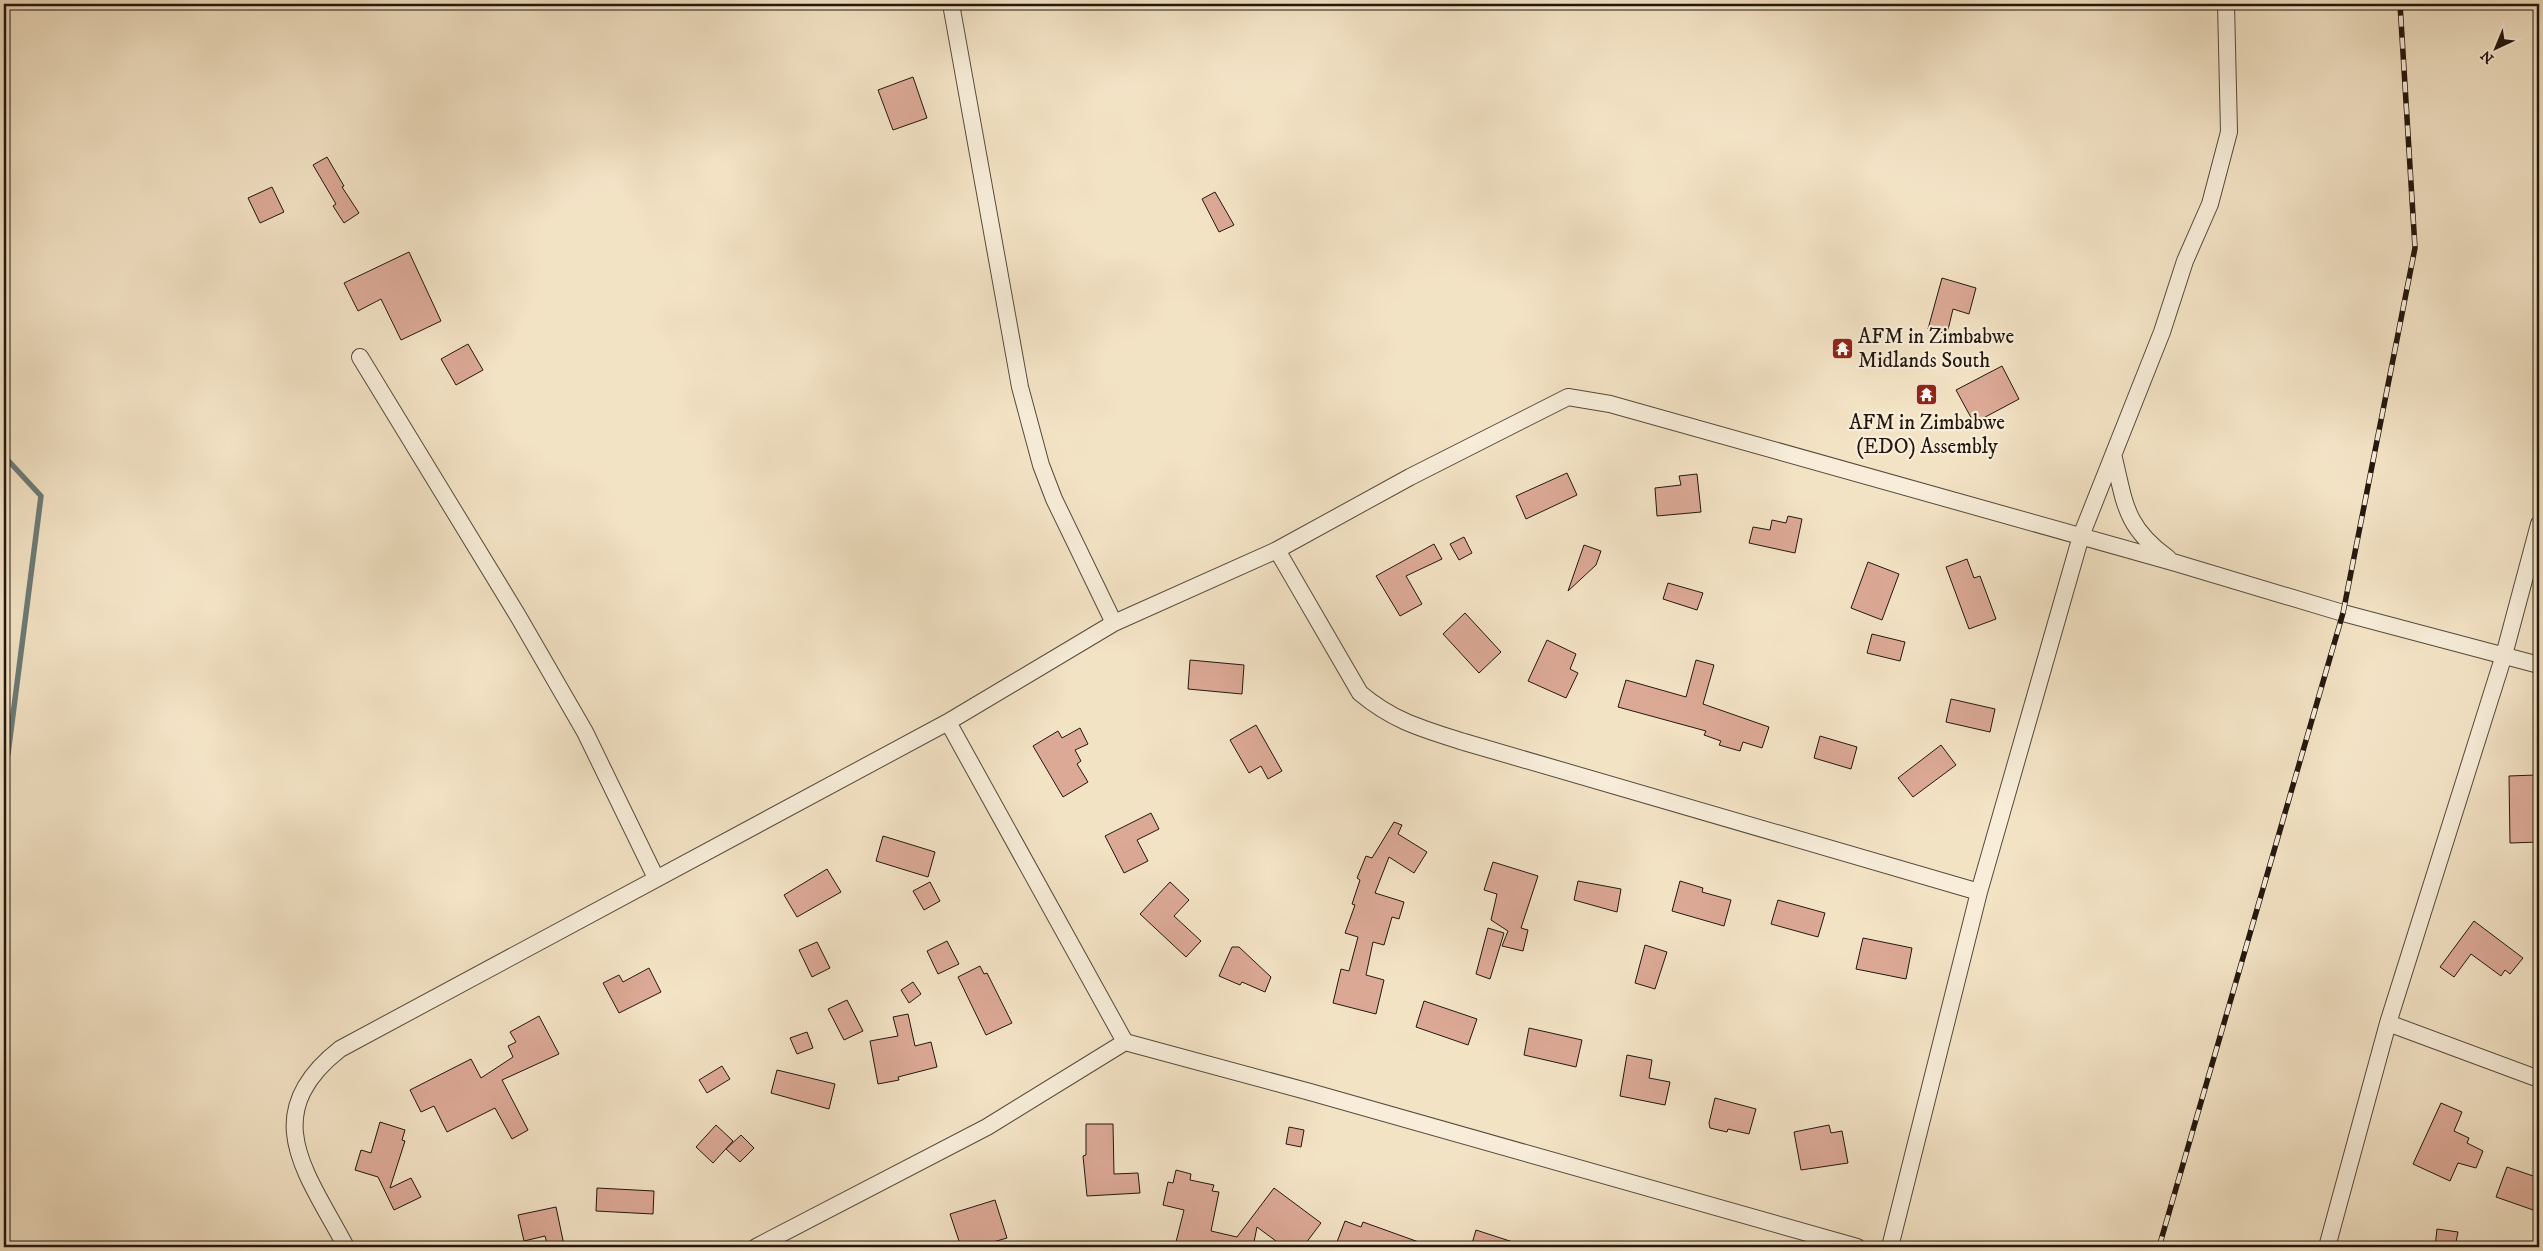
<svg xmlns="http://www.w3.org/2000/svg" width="2543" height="1251" font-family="'IM FELL DW Pica',serif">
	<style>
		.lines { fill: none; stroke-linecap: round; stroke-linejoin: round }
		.stream { stroke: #6c7b76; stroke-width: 5.5 }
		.building { fill: #dca996; stroke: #23170f }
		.minor-casing { stroke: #574a3c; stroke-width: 18 }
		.minor { stroke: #f7edd9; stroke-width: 16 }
		.rail-casing { stroke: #23170f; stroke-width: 5.5 }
		.rail { stroke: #f7edd9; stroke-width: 4; stroke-dasharray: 11; stroke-linecap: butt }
		.labels { text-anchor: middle; stroke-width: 4.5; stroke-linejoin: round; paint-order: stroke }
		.poi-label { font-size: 21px; fill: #23170f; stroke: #f7edd9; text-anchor: start }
	</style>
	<rect width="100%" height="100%" fill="#f3e3c5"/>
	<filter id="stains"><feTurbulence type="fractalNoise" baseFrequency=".004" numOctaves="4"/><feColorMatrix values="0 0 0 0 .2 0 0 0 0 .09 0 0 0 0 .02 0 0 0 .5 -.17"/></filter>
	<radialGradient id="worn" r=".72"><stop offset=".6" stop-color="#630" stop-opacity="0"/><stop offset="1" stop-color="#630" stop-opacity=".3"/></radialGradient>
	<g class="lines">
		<path class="stream" d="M 4,456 L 41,496 L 8,754 L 4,761"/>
	</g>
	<path class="building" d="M 913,77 L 927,118 L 893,130 L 878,90 Z
		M 327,157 L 344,186 L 342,187 L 359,213 L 344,223 L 333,206 L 336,204 L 313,165 Z
		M 272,187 L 284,212 L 260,223 L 248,198 Z
		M 1215,192 L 1234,225 L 1219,232 L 1202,199 Z
		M 409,252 L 441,321 L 401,340 L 381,299 L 358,311 L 344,283 Z
		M 1942,278 L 1976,288 L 1969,314 L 1953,309 L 1947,334 L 1928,329 Z
		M 468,344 L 483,370 L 456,385 L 441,359 Z
		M 2002,366 L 2019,399 L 1974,423 L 1956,390 Z
		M 1567,473 L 1577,495 L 1526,519 L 1516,496 Z
		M 1697,474 L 1701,512 L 1657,516 L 1655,488 L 1681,485 L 1679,476 Z
		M 1788,516 L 1802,519 L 1795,553 L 1749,543 L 1753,527 L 1770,530 L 1772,520 L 1786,523 Z
		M 1464,537 L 1472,553 L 1459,560 L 1450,544 Z
		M 1434,544 L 1442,559 L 1406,576 L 1422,604 L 1400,616 L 1376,576 Z
		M 1584,545 L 1601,551 L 1596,565 L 1568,591 Z
		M 1967,559 L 1974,578 L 1980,576 L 1996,619 L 1969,629 L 1946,567 Z
		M 1868,562 L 1899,574 L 1882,620 L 1851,608 Z
		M 1668,583 L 1703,593 L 1697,610 L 1663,599 Z
		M 1465,613 L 1501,652 L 1479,673 L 1443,634 Z
		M 1872,634 L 1905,642 L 1900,661 L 1867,653 Z
		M 1547,640 L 1576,654 L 1570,669 L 1578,673 L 1566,698 L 1528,681 Z
		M 1190,660 L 1244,665 L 1242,694 L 1188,689 Z
		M 1696,660 L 1714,665 L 1703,704 L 1769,727 L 1762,748 L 1743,742 L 1740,751 L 1719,745 L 1721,741 L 1704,735 L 1706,731 L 1618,707 L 1626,680 L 1686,697 Z
		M 1951,699 L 1995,709 L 1990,732 L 1946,722 Z
		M 1256,725 L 1282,771 L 1268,779 L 1261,766 L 1249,773 L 1230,740 Z
		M 1080,728 L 1088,744 L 1075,750 L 1081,761 L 1077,764 L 1088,782 L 1063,797 L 1033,746 L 1058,731 L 1062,738 Z
		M 1820,736 L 1857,747 L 1851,769 L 1814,758 Z
		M 1941,745 L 1956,765 L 1913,797 L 1898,778 Z
		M 2536,775 L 2539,842 L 2510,843 L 2509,776 Z
		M 1151,813 L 1159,829 L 1137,840 L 1148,861 L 1124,873 L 1105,836 Z
		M 1394,822 L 1402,825 L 1398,834 L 1427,852 L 1414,873 L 1389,857 L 1375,893 L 1404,902 L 1399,919 L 1392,917 L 1384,945 L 1373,942 L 1366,975 L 1384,980 L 1376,1014 L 1333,1003 L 1341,969 L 1349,971 L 1358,937 L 1345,933 L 1355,905 L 1352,904 L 1360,880 L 1357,878 L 1366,856 L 1372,858 Z
		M 883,836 L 935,852 L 928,877 L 876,861 Z
		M 1493,862 L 1538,876 L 1521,928 L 1528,930 L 1523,951 L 1502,946 L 1508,931 L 1491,920 L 1497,894 L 1484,890 Z
		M 827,869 L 841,892 L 797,917 L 784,895 Z
		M 1578,881 L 1621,889 L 1617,912 L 1574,900 Z
		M 1680,881 L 1703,888 L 1702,892 L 1731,900 L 1724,926 L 1672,911 Z
		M 930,882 L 940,901 L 924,910 L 913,891 Z
		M 1170,882 L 1189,900 L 1174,916 L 1201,941 L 1186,957 L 1140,914 Z
		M 1778,900 L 1825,913 L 1818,937 L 1771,924 Z
		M 2474,921 L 2523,958 L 2510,974 L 2505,970 L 2501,976 L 2471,954 L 2454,977 L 2440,967 Z
		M 1488,928 L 1504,933 L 1490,979 L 1476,974 Z
		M 1863,938 L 1912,948 L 1906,979 L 1856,969 Z
		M 947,941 L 959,964 L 938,974 L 927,951 Z
		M 817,942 L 830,968 L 812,977 L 799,950 Z
		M 1645,945 L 1667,952 L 1655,989 L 1635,983 Z
		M 1232,947 L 1239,947 L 1271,977 L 1265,992 L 1242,982 L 1240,985 L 1219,976 Z
		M 980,966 L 984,974 L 987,973 L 1012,1023 L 986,1035 L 958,977 Z
		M 649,968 L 661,992 L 619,1013 L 603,983 L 619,975 L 623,982 Z
		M 913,982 L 921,994 L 909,1003 L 901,990 Z
		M 847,1000 L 863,1031 L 844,1040 L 828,1009 Z
		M 1424,1001 L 1477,1019 L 1468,1045 L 1416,1027 Z
		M 908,1014 L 915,1046 L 931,1042 L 937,1067 L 898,1077 L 899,1080 L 878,1084 L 870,1041 L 898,1036 L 893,1017 Z
		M 539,1016 L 559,1054 L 502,1080 L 528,1130 L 512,1139 L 495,1108 L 447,1132 L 434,1106 L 421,1112 L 410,1090 L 471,1059 L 481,1078 L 513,1057 L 508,1046 L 516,1042 L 510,1032 Z
		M 1529,1028 L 1582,1040 L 1576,1067 L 1524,1055 Z
		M 807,1032 L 813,1048 L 797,1054 L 790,1038 Z
		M 1627,1055 L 1652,1060 L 1649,1078 L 1670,1082 L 1665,1105 L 1620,1096 Z
		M 722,1066 L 730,1079 L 707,1093 L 699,1080 Z
		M 777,1070 L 835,1084 L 829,1109 L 771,1093 Z
		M 1715,1098 L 1756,1109 L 1749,1134 L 1728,1129 L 1727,1132 L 1710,1128 L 1709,1123 Z
		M 2441,1103 L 2462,1112 L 2454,1131 L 2469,1138 L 2467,1143 L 2483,1151 L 2476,1168 L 2458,1163 L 2450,1181 L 2413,1164 Z
		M 380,1122 L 405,1130 L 402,1140 L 405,1141 L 390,1188 L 411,1178 L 421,1197 L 394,1210 L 378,1177 L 355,1170 L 361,1150 L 371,1153 Z
		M 1086,1124 L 1113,1124 L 1114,1174 L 1138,1173 L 1140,1193 L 1087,1196 L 1083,1156 L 1086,1155 Z
		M 716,1125 L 733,1141 L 713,1163 L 696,1147 Z
		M 1829,1125 L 1831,1133 L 1842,1131 L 1848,1163 L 1801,1170 L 1794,1132 Z
		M 1289,1127 L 1304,1130 L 1301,1147 L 1286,1144 Z
		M 741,1135 L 754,1148 L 740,1162 L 726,1149 Z
		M 2507,1167 L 2539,1178 L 2539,1212 L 2496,1197 Z
		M 1176,1170 L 1191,1174 L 1190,1180 L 1214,1185 L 1212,1191 L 1219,1192 L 1211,1231 L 1237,1237 L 1274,1188 L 1321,1223 L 1303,1247 L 1284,1247 L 1257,1227 L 1253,1247 L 1181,1247 L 1182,1243 L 1176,1242 L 1184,1210 L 1163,1205 L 1168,1182 L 1173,1183 Z
		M 597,1188 L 654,1191 L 653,1214 L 596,1211 Z
		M 995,1200 L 1007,1238 L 976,1247 L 961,1247 L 950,1214 Z
		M 556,1207 L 564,1245 L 548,1247 L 545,1236 L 524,1241 L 518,1215 Z
		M 1345,1221 L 1361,1227 L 1363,1222 L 1427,1245 L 1427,1247 L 1335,1247 Z
		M 2437,1229 L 2458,1232 L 2455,1247 L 2435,1247 Z
		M 1476,1230 L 1519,1244 L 1518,1247 L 1471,1247 Z"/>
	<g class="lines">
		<defs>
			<path id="minor" d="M 951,4 L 1020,387 L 1041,465 L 1054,499 L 1114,623
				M 360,357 L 518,616 L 585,732 L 656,878
				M 2114,458 C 2125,505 2126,528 2168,558
				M 1277,550 L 1360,693 C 1393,721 1423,729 1464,742 L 1979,892
				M 948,722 L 1125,1042
				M 2388,1023 L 2539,1079
				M 346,1247 C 307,1173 256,1115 340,1049 L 948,722 L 1114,623 L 1277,550 L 1410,477 L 1568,397 L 1610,404 L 2176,563 L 2343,613 L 2539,665
				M 756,1247 L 987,1127 L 1125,1042 L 1310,1092 L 1857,1247
				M 1890,1247 L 1979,892 L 2081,536 L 2162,332 L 2185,261 L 2210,204 L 2229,132 L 2226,4
				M 2327,1247 L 2388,1023 L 2504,655 L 2539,524"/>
		</defs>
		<use href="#minor" class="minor-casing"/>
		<use href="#minor" class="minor"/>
		<defs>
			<path id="rail" d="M 2159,1247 L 2343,613 L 2415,248 L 2400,4"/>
		</defs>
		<use href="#rail" class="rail-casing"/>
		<use href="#rail" class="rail"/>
	</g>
	<defs>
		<symbol id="temple-square" viewBox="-11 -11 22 22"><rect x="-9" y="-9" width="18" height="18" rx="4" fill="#8f2418" stroke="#f7edd9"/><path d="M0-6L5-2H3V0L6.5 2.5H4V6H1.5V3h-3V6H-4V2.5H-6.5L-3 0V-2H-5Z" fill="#fff"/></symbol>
	</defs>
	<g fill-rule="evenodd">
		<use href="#temple-square" x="1830" y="336" width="25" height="25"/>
		<use href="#temple-square" x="1914" y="382" width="25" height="25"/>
	</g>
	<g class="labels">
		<g class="poi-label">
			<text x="1858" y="343">AFM in Zimbabwe<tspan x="1858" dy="24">Midlands South</tspan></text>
			<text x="1927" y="429" text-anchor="middle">AFM in Zimbabwe<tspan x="1927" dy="24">(EDO) Assembly</tspan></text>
		</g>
	</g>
	<rect width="2543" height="1251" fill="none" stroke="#f3e3c5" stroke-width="20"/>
	<rect x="5" y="5" width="2533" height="1241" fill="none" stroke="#23170f" stroke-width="2.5"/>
	<rect x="10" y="10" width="2523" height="1231" fill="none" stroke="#23170f"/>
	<g transform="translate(2496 48) rotate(224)" stroke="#f7edd9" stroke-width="4" paint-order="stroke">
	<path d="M0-4L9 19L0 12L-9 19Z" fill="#23170f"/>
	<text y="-8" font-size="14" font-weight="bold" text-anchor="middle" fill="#23170f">N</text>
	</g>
	<rect width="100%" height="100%" filter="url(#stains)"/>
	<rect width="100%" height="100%" fill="url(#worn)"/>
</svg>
